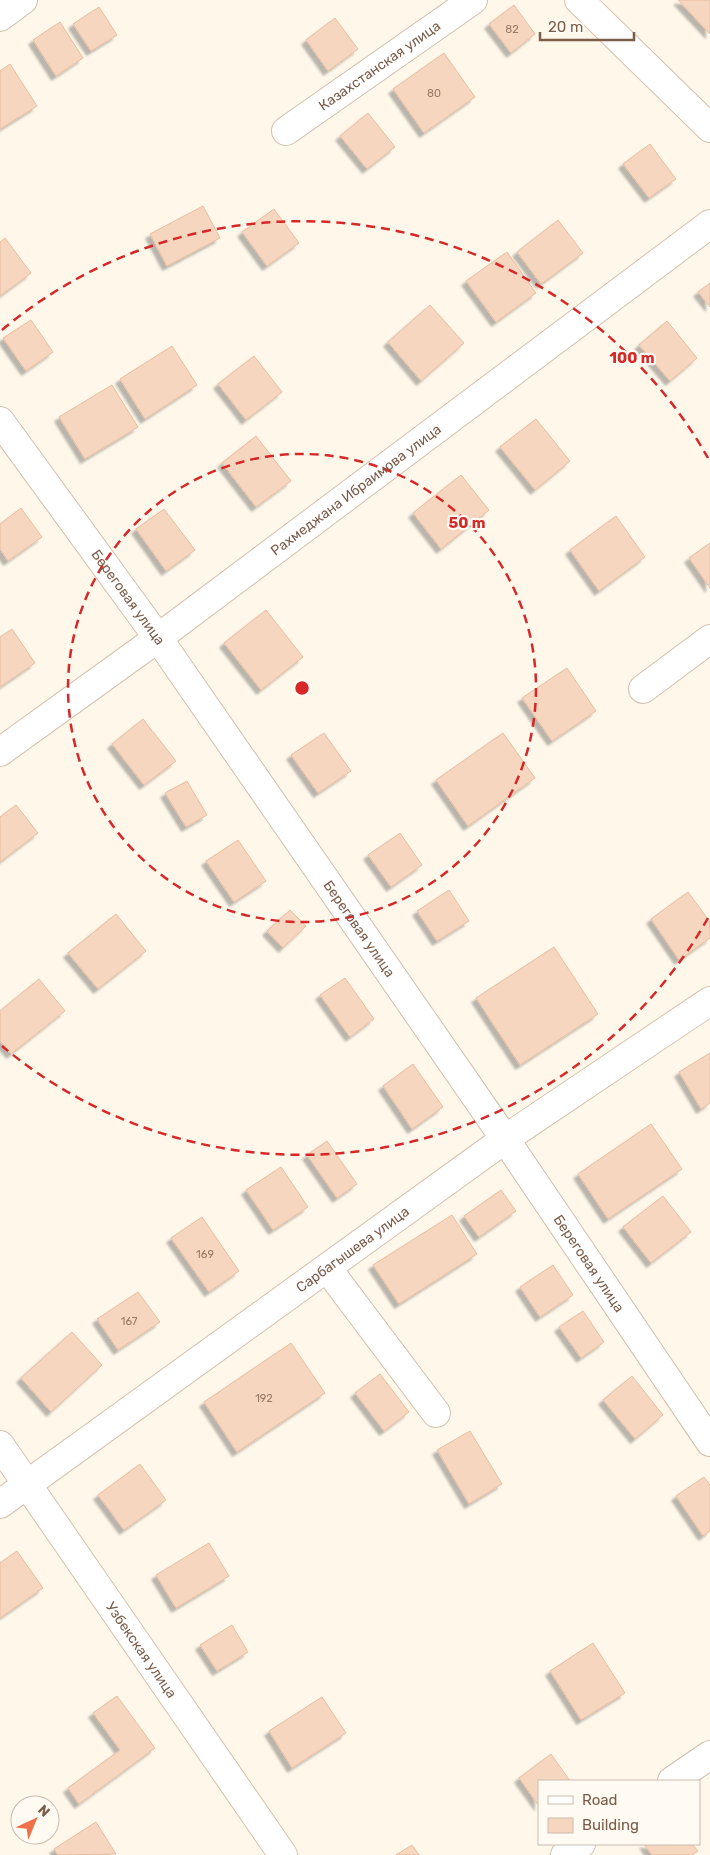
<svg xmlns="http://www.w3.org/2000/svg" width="710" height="1855" font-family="Rubik,sans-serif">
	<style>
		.building { fill: #f6d6bf; stroke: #eabd9e; filter: url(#shadow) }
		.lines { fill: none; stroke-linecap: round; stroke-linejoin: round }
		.street-casing { stroke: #d2bfad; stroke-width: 30 }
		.secondary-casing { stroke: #d8c1ad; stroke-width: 30 }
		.street { stroke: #fff; stroke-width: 28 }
		.secondary { stroke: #fff; stroke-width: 28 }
		.ring { fill: none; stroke: #d62828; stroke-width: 2.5; stroke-dasharray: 9 6 }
		.labels { text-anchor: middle; stroke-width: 4.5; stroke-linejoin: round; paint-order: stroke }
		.number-label { font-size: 11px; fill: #9a7b67 }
		.street-label { font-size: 14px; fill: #7c5d4a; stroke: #fffaf2 }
		.centre { fill: #d62828; stroke: #fffaf2; stroke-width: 2.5 }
		.ring-label { font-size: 15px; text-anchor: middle; font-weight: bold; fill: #d62828; stroke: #fffaf2; stroke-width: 4.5; stroke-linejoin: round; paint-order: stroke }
	</style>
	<defs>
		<filter id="shadow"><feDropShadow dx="-4.5" dy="4.5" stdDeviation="1" flood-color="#0004"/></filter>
	</defs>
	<rect width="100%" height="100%" fill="#fef7ea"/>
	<path class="building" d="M 678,0 L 710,0 L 710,34 Z
		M 514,5 L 535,34 L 511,53 L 489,24 Z
		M 99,7 L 117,35 L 91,51 L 73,24 Z
		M 335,18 L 358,49 L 328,71 L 306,40 Z
		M 60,22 L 83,58 L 56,76 L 33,40 Z
		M 444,53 L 475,97 L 424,133 L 393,89 Z
		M 10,64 L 37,106 L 0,129 L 0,71 Z
		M 368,113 L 395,147 L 367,169 L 340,136 Z
		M 650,144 L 676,179 L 649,198 L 623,164 Z
		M 203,206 L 220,238 L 167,266 L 150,234 Z
		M 274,209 L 299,243 L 267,266 L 242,232 Z
		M 558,220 L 583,253 L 541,284 L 517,252 Z
		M 5,238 L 31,273 L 0,296 L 0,242 Z
		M 507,252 L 536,293 L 496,322 L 466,281 Z
		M 710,283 L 710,307 L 698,292 Z
		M 430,305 L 464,343 L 421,381 L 388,342 Z
		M 31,320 L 53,352 L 26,371 L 3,338 Z
		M 667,321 L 697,358 L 670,381 L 639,345 Z
		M 172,346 L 197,385 L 145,419 L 120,379 Z
		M 254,356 L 282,392 L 246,420 L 218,384 Z
		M 112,385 L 138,427 L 85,459 L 59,417 Z
		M 536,419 L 570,461 L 535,490 L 500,447 Z
		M 256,436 L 291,481 L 256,507 L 222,463 Z
		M 461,475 L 489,510 L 441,549 L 413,513 Z
		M 21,508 L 42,537 L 8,561 L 0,549 L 0,524 Z
		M 164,509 L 195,550 L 166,571 L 136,529 Z
		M 616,516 L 645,557 L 599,591 L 570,550 Z
		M 710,543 L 710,588 L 689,558 Z
		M 266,610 L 303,657 L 261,690 L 224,643 Z
		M 12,629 L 35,663 L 0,687 L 0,637 Z
		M 567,668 L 596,711 L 552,741 L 522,698 Z
		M 143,719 L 176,761 L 144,785 L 112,744 Z
		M 324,733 L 351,771 L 318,793 L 291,755 Z
		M 503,733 L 535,778 L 468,826 L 436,780 Z
		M 187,781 L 207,815 L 186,827 L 165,793 Z
		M 16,805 L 38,833 L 0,862 L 0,817 Z
		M 400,833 L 422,865 L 391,887 L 368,855 Z
		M 238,840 L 266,881 L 234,902 L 206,861 Z
		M 449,890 L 469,921 L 437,941 L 417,911 Z
		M 688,892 L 710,922 L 710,938 L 679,960 L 651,919 Z
		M 290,910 L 306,926 L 283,948 L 267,931 Z
		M 116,914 L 146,951 L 98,989 L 68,953 Z
		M 554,947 L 598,1014 L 520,1065 L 476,998 Z
		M 345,978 L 374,1019 L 350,1037 L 320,995 Z
		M 39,979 L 65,1011 L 11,1054 L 0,1041 L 0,1011 Z
		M 710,1053 L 710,1103 L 701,1109 L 679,1072 Z
		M 413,1064 L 443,1107 L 412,1129 L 383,1086 Z
		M 651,1124 L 682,1169 L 608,1219 L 578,1174 Z
		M 327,1141 L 357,1184 L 337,1198 L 307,1155 Z
		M 281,1167 L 308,1207 L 273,1230 L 246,1190 Z
		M 501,1190 L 516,1211 L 479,1237 L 464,1216 Z
		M 663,1196 L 691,1232 L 651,1263 L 623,1227 Z
		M 452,1215 L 477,1254 L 399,1304 L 373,1265 Z
		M 202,1217 L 239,1271 L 209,1292 L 171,1238 Z
		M 553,1265 L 573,1295 L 540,1317 L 520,1287 Z
		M 138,1292 L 160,1322 L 118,1350 L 97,1319 Z
		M 583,1311 L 604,1342 L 581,1358 L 559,1327 Z
		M 72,1332 L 102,1365 L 51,1412 L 21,1378 Z
		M 291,1343 L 325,1393 L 237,1452 L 204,1402 Z
		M 380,1374 L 409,1412 L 384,1431 L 355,1393 Z
		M 632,1376 L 663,1415 L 635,1439 L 603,1400 Z
		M 470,1431 L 502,1484 L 469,1504 L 437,1450 Z
		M 140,1464 L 166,1500 L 124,1530 L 98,1495 Z
		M 704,1477 L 710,1485 L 710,1531 L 703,1536 L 676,1496 Z
		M 209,1543 L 229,1576 L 176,1608 L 156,1575 Z
		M 17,1551 L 43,1588 L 0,1618 L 0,1563 Z
		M 232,1625 L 248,1652 L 217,1671 L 200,1645 Z
		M 593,1643 L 625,1693 L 581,1720 L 550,1671 Z
		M 117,1696 L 155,1748 L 79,1804 L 68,1788 L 120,1750 L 93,1713 Z
		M 322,1697 L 346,1733 L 292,1768 L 269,1731 Z
		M 551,1754 L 570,1781 L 539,1781 L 539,1806 L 519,1778 Z
		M 96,1822 L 116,1854 L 58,1855 L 54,1849 Z
		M 644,1844 L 692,1844 L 698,1851 L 692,1855 L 652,1855 Z
		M 412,1845 L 419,1855 L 396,1855 Z"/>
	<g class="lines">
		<defs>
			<g id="street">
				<path d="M 0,17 L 23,0"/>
				<path id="s1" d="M 286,131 L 473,0"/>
				<path id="s2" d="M 0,421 L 158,638 L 505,1139 L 710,1442"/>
				<path d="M 643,689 L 710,639"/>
				<path d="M 327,1268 L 436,1413"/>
				<path d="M 672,1781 L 710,1755"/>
				<path d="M 565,1855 L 581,1844"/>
			</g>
			<g id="secondary">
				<path d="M 579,0 L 710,128"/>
				<path id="s3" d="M 0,752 L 158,638 L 710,224"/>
				<path id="s4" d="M 0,1445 L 283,1855"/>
				<path id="s5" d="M 0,1504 L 505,1139 L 710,1001"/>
			</g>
		</defs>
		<use href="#street" class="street-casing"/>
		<use href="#secondary" class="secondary-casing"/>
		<use href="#street" class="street"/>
		<use href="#secondary" class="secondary"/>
	</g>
	<g class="ring">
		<circle cx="302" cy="688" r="234"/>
		<path d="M708 918A467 467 0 0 1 2 1046M2 330A467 467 0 0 1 708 458"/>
	</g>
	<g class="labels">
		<g class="number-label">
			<text x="512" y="33">82</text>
			<text x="434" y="97">80</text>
			<text x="205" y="1258">169</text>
			<text x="129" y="1325">167</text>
			<text x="264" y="1402">192</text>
		</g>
		<g class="street-label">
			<text dy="5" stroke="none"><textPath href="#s1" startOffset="114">Казахстанская улица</textPath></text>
			<text dy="5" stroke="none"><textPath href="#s3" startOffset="442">Рахмеджана Ибраимова улица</textPath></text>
			<text dy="5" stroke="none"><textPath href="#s2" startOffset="218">Береговая улица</textPath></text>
			<text dy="5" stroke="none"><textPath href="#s2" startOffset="622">Береговая улица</textPath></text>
			<text dy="5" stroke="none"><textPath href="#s5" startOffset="435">Сарбагышева улица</textPath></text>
			<text dy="5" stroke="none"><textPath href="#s2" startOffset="1028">Береговая улица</textPath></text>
			<text dy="5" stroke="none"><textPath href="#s4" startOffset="249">Узбекская улица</textPath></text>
		</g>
	</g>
	<circle cx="302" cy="688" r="8" class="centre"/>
	<g class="ring-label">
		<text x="632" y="363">100 m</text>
		<text x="467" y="528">50 m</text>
	</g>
	<rect x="538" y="1780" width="162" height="65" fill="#fffaf2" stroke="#cbbbaf"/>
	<rect x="548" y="1796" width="25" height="8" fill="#ffffff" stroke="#cbbbaf"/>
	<text x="582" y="1805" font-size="15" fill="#7c5d4a">Road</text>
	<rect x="548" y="1818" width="25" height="15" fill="#f6d6bf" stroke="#cbbbaf"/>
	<text x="582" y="1830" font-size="15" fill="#7c5d4a">Building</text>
	<g transform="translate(35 1820) rotate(44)"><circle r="24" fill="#fffaf2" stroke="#cbbbaf"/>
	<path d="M0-4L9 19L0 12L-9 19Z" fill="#f07147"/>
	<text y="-8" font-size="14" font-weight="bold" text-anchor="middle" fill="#7c5d4a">N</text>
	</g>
	<path d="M540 32v8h94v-8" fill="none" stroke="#7c5d4a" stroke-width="2.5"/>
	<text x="548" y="32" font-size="15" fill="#7c5d4a" stroke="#fffaf2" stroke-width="4" paint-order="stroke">20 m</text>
</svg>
